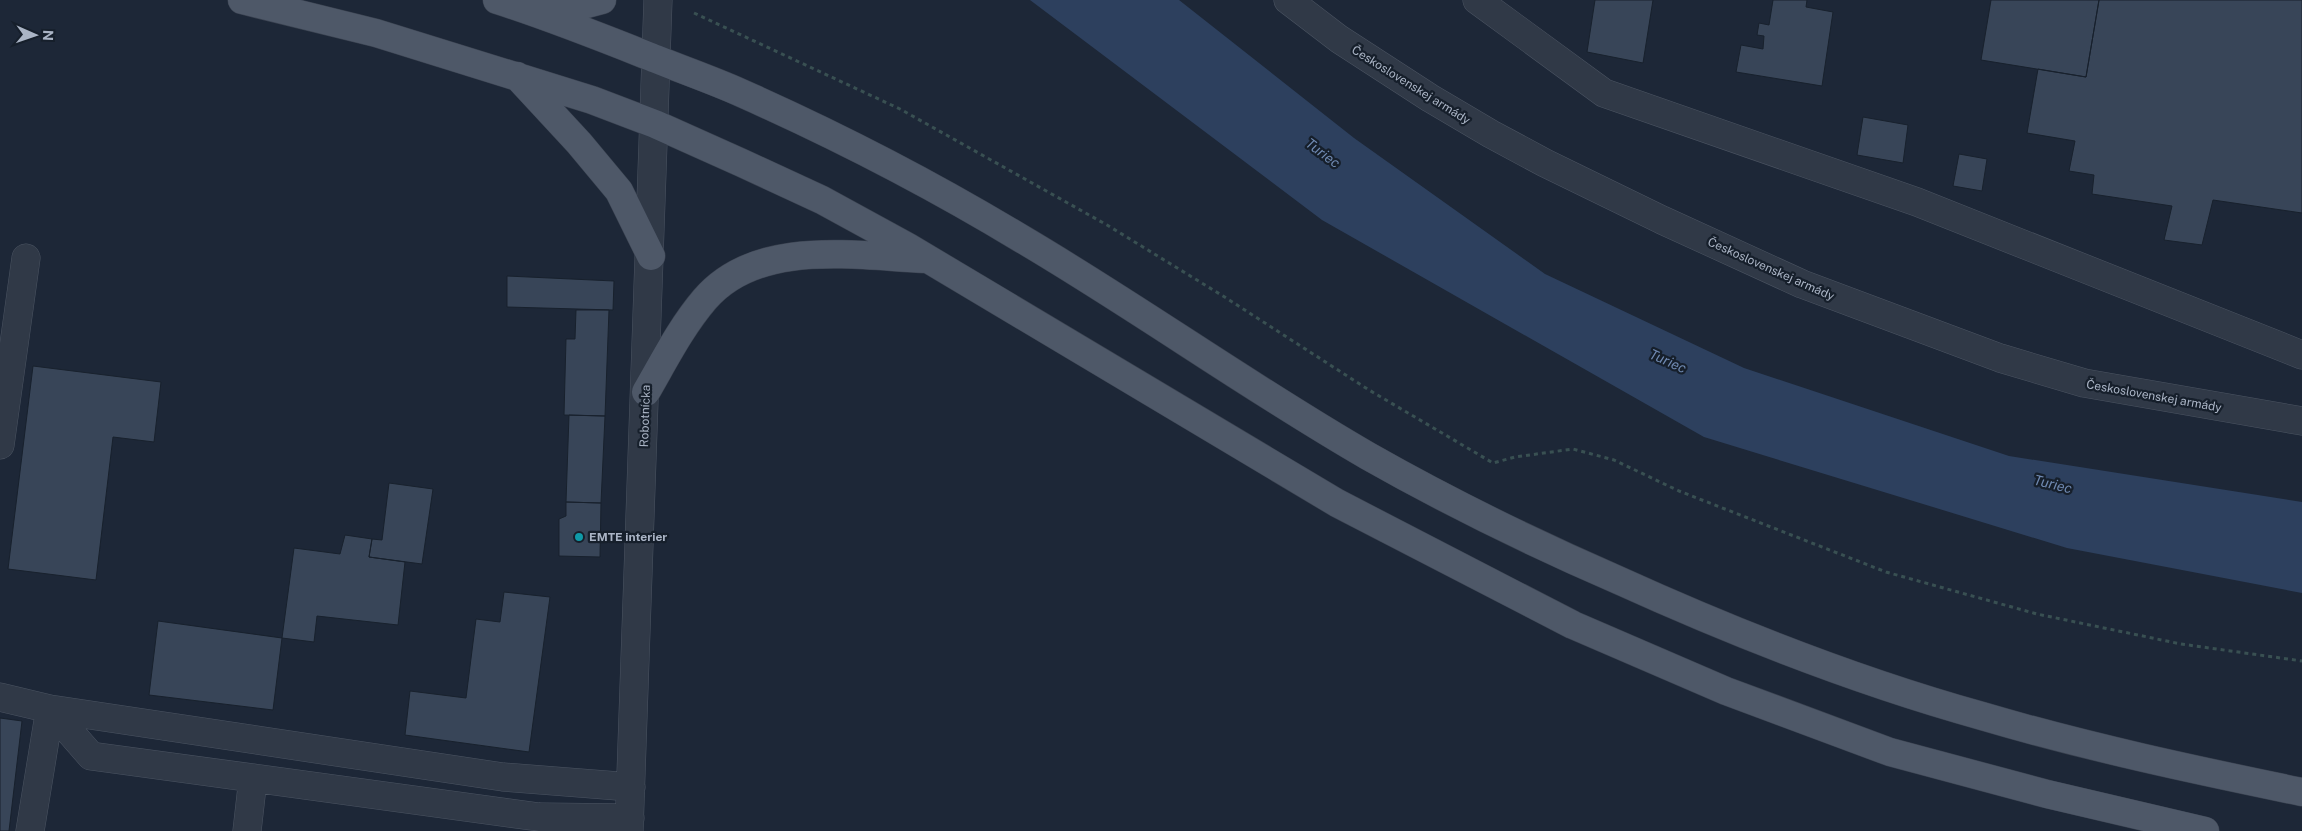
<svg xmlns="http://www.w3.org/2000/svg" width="2302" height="831" font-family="'Public Sans',sans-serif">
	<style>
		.water { fill: #2d405e }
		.building { fill: #384558; stroke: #18212d }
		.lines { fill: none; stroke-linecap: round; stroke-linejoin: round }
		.minor-casing { stroke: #4b5462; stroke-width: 29 }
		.major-casing { stroke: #3a4250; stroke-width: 29 }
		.path { stroke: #395052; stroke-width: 3; stroke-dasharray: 4 4; stroke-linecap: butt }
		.minor { stroke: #303947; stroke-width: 28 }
		.major { stroke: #4e5868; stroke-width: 28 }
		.culture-dot { fill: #0f9aa8; stroke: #161f2b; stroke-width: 2 }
		.labels { text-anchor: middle; stroke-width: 4.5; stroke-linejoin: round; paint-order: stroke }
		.street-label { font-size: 12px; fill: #aab4c5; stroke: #161f2b }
		.poi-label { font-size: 12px; font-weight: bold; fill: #aab4c5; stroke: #161f2b; text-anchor: start }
		.water-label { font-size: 14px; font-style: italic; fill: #6f89b1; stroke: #161f2b }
	</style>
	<rect width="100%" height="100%" fill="#1d2737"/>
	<path class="water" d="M 1030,0 L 1179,0 L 1354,138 L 1545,274 L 1744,368 L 2009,456 L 2302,502 L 2302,593 L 2067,548 L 1704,437 L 1322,220 Z"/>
	<path class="building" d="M 1595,0 L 1653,0 L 1643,63 L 1587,52 Z
		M 1773,0 L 1807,0 L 1806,7 L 1833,12 L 1822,86 L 1736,72 L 1741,45 L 1763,49 L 1764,36 L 1757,35 L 1759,23 L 1769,25 Z
		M 1991,0 L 2099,0 L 2086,77 L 1981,60 Z
		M 2099,0 L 2302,0 L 2302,213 L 2213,200 L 2202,245 L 2164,240 L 2172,206 L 2092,194 L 2094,175 L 2069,171 L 2075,141 L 2027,133 L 2038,69 L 2086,77 Z
		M 1863,117 L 1908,125 L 1903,163 L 1857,155 Z
		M 1959,154 L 1987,159 L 1982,191 L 1953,186 Z
		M 507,276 L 614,281 L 613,310 L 507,307 Z
		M 576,310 L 609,310 L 605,416 L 564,415 L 566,339 L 575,339 Z
		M 33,366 L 161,382 L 154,442 L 113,437 L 96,580 L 8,569 Z
		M 569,415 L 605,416 L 601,503 L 566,502 Z
		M 389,483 L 433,489 L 422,564 L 369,557 L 372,539 L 382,540 Z
		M 566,502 L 601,503 L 600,557 L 559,556 L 559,519 L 566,516 Z
		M 345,535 L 372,539 L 369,557 L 405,562 L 398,625 L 317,616 L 314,642 L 282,638 L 294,548 L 340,554 Z
		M 504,592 L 550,597 L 529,752 L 405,735 L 410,691 L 466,698 L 476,619 L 500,622 Z
		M 158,621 L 282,638 L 273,710 L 149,695 Z
		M 0,718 L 22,721 L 9,831 L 0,831 Z"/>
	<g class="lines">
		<defs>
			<path id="minor" d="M 1288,0 L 1339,39 L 1430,98 L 1491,134 L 1545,163 L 1662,220 L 1802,284 L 2000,358 L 2084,383 L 2302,421
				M 1477,0 L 1604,93 L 1917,202 L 2302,355
				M 0,445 L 26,258
				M 0,697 L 50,709 L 91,756 L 539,817 L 630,818
				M 30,831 L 50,709 L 503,777 L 631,787
				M 247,831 L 253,778
				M 629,831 L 658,0"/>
			<path id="major" d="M 242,0 L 376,33 L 592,100 L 655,124 L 742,163 L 822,200 L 908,247 L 1337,503 L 1573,625 L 1726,691 L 1890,752 L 2047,794 L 2205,831
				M 497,0 C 551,17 603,38 656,59 C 683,70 712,80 739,92 C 836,135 931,184 1022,239 C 1139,308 1250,388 1368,456 C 1449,502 1533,543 1618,580 C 1737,634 1856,681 1982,716 C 2087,747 2195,770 2302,792
				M 540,12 L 583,5 L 602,0
				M 517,76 L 579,143 L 619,191 L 651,256
				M 646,392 C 664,361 681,327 705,299 C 758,238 855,256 926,259"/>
		</defs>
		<use href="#minor" class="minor-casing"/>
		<use href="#major" class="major-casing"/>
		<path class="path" d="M 694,13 L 900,109 L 1107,225 L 1223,296 L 1369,390 L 1493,463 L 1515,457 L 1573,449 L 1614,460 L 1679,491 L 1886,572 L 2037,614 L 2181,644 L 2302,661"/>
		<use href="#minor" class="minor"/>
		<use href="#major" class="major"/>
	</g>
	<circle class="culture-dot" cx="579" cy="537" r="5"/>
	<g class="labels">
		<g class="street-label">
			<text transform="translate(1411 85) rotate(32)" y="4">Československej armády</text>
			<text transform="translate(1771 269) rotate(24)" y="4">Československej armády</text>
			<text transform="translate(2154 396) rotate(10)" y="4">Československej armády</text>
			<text transform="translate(645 416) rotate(-88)" y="4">Robotnícka</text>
		</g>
		<g class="poi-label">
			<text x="589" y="541">EMTE interier</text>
		</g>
		<g class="water-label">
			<text transform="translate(1323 153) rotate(37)" y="5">Turiec</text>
			<text transform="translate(1668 361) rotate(24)" y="5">Turiec</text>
			<text transform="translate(2053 484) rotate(14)" y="5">Turiec</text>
		</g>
	</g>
	<g transform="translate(35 35) rotate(92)" stroke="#161f2b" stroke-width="4" paint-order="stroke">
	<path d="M0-4L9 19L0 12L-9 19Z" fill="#aab4c5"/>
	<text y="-8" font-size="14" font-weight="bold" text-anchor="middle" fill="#aab4c5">N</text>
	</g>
</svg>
